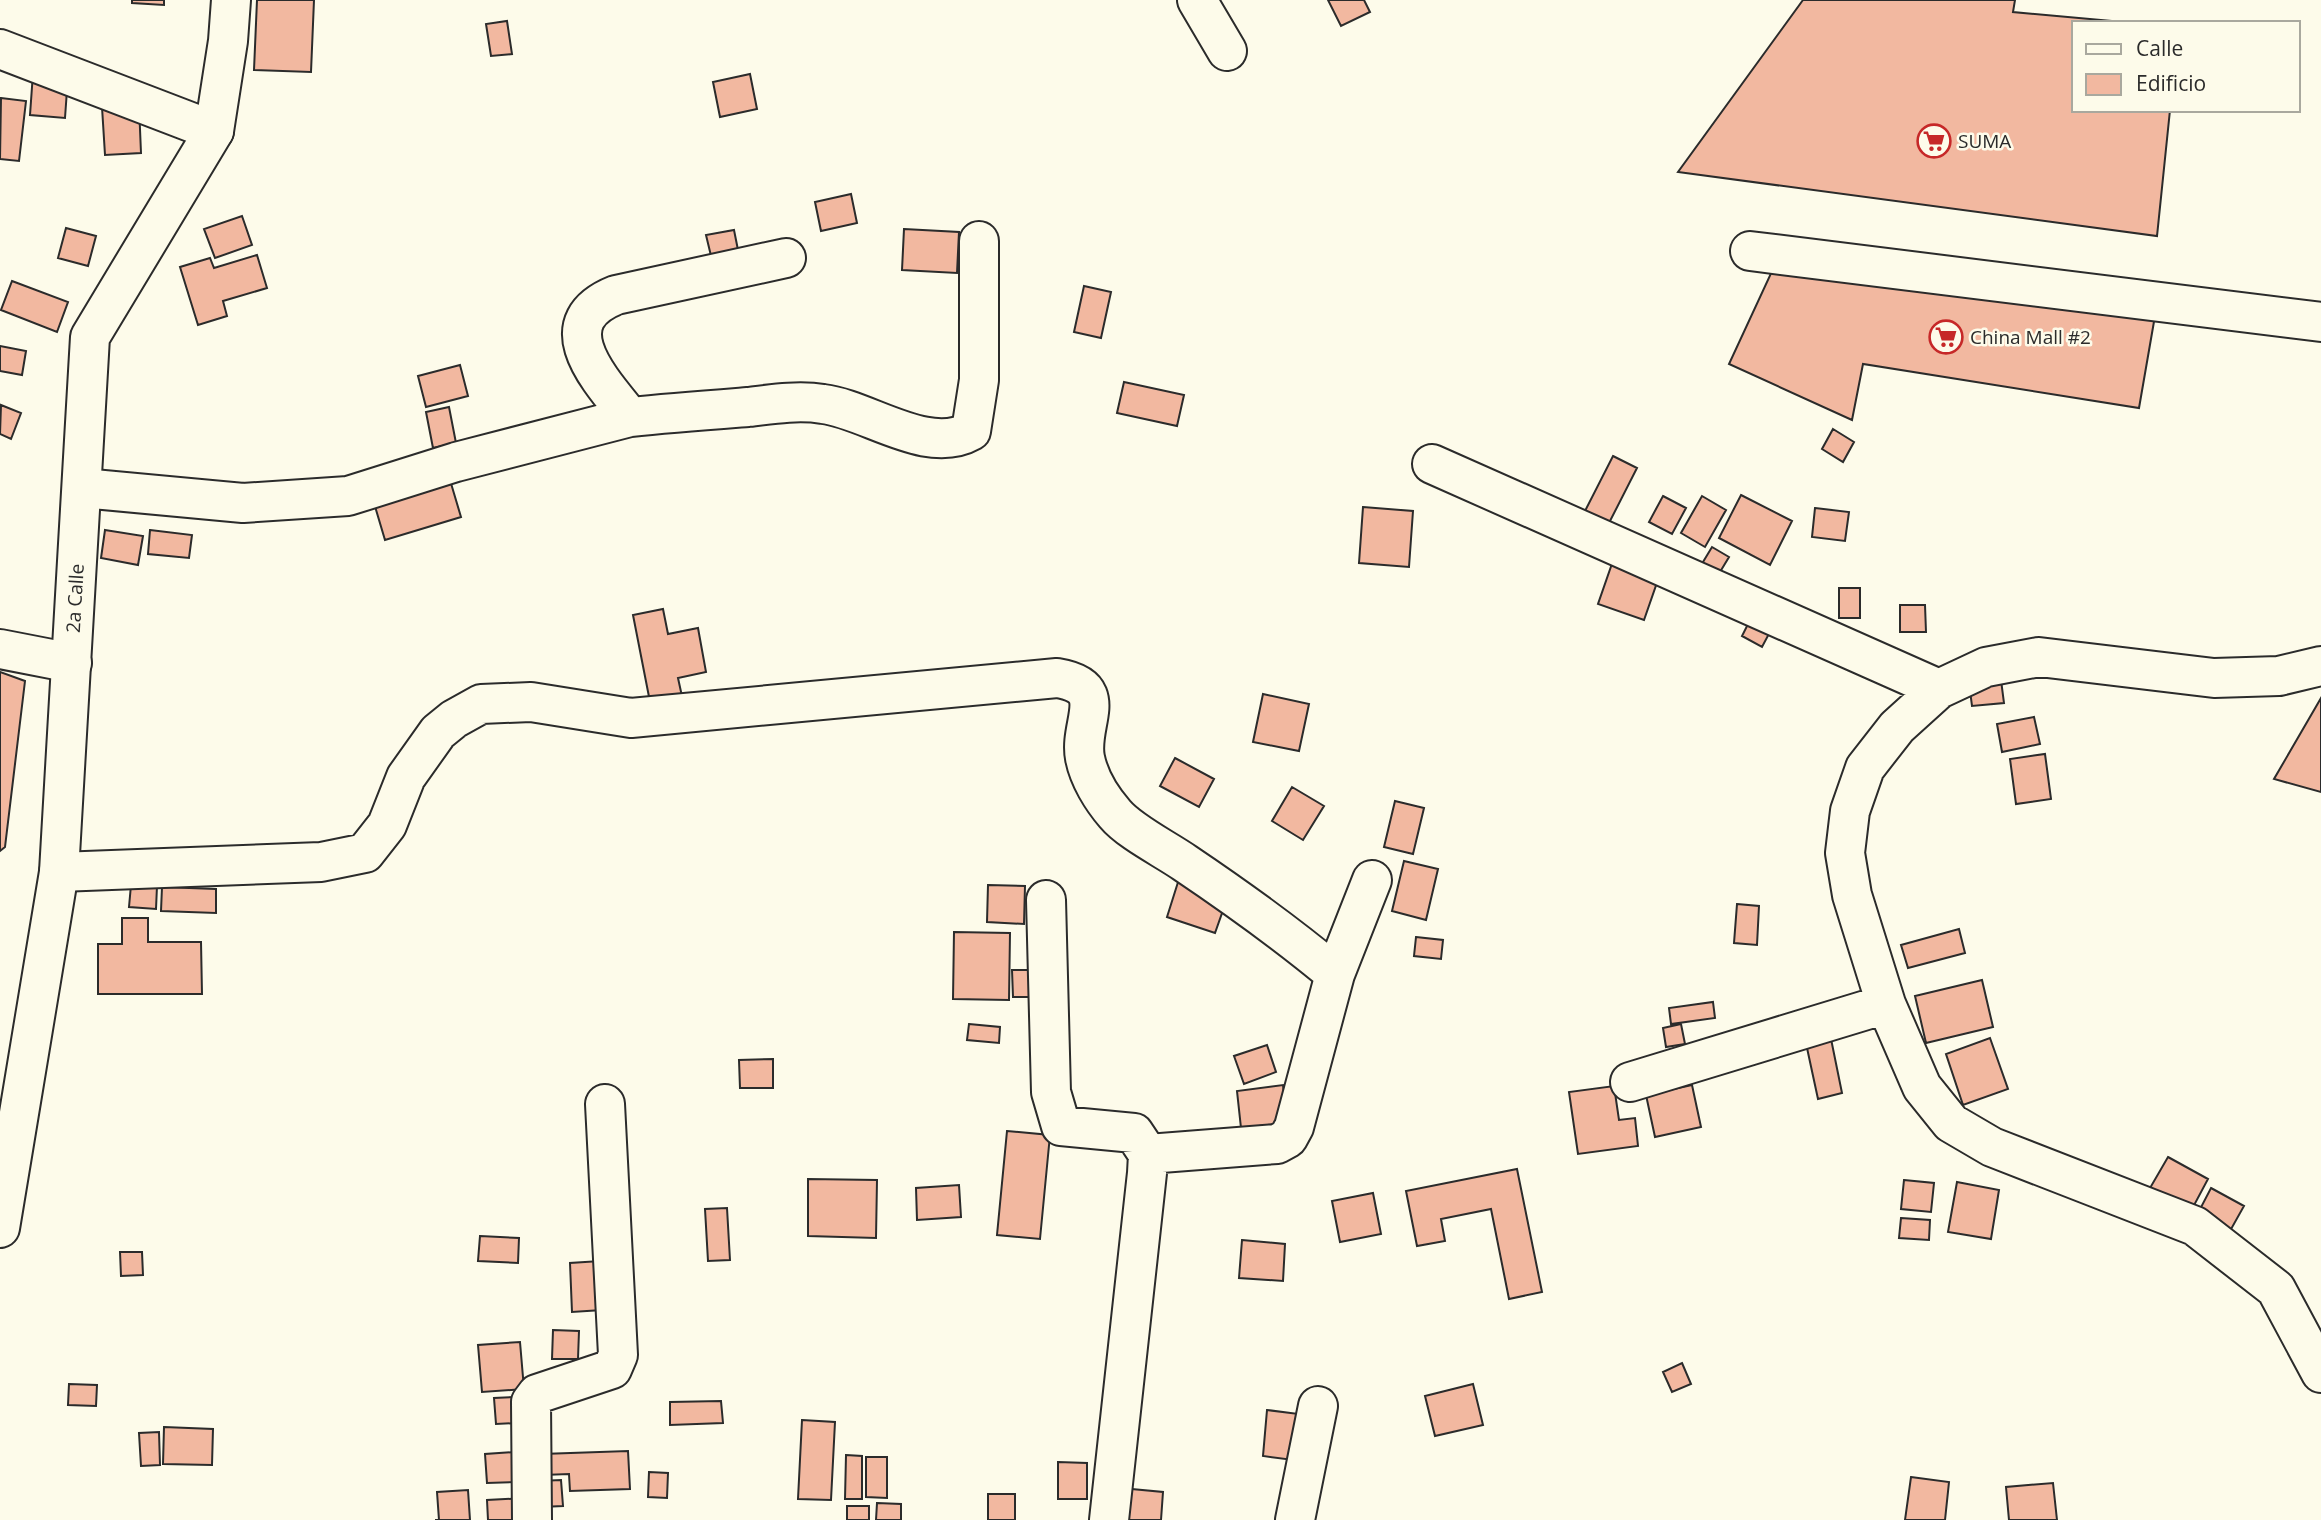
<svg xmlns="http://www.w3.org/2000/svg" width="2321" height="1520" font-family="'Open Sans',sans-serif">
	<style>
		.building { fill: #f2b8a0; stroke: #2b2b2b; stroke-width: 2 }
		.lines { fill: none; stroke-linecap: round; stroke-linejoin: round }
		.minor-casing { stroke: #2b2b2b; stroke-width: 42 }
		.major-casing { stroke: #2b2b2b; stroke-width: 42 }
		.minor { stroke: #fdfbea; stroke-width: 38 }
		.major { stroke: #fdfbea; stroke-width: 38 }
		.labels { text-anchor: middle; stroke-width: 5; stroke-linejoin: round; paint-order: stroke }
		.poi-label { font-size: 19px; fill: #2b2b2b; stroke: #fdfbea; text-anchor: start }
		.street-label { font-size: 19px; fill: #2b2b2b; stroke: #fdfbea }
	</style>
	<rect width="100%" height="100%" fill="#fdfbea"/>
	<path class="building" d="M 132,0 L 164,0 L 164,5 L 132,3 Z
		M 257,0 L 314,0 L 311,72 L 254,70 Z
		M 1328,0 L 1364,0 L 1370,12 L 1341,26 Z
		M 1803,0 L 2015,0 L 2013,12 L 2134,23 L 2074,23 L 2074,110 L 2170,110 L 2157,236 L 1678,172 Z
		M 507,21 L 512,54 L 491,56 L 486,24 Z
		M 33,73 L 68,76 L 65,118 L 30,115 Z
		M 750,74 L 757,109 L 720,117 L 713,82 Z
		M 1,98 L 26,101 L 19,161 L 0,159 Z
		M 139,105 L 141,153 L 105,155 L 102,107 Z
		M 851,194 L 857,223 L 821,231 L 815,202 Z
		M 242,216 L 252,245 L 215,258 L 204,229 Z
		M 66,228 L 96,236 L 88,266 L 58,258 Z
		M 904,229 L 959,232 L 957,273 L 902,270 Z
		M 734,230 L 739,255 L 712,260 L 706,235 Z
		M 257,255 L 267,288 L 223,301 L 227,316 L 198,325 L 180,267 L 210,258 L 214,268 Z
		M 1779,256 L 2156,310 L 2139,408 L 1863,364 L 1852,420 L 1729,364 Z
		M 12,281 L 68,302 L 57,332 L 1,310 Z
		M 1084,286 L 1111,292 L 1101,338 L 1074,332 Z
		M 0,346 L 26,351 L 22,375 L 0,371 Z
		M 460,365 L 468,396 L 426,407 L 418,376 Z
		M 1124,382 L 1184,395 L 1177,426 L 1117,413 Z
		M 1,405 L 21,413 L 11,439 L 0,434 Z
		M 449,407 L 456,443 L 433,448 L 426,412 Z
		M 1833,429 L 1854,442 L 1843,462 L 1822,449 Z
		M 1613,456 L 1637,468 L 1609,523 L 1585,511 Z
		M 450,480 L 461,517 L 385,540 L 374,503 Z
		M 1741,495 L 1792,521 L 1770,565 L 1719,538 Z
		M 1663,496 L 1686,508 L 1672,534 L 1649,522 Z
		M 1702,496 L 1726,510 L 1705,547 L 1681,533 Z
		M 1363,507 L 1413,511 L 1409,567 L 1359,563 Z
		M 1815,508 L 1849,512 L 1845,541 L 1812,537 Z
		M 105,530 L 143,536 L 138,565 L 101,558 Z
		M 150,530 L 192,535 L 189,558 L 148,554 Z
		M 1712,547 L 1729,557 L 1717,577 L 1700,567 Z
		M 1615,555 L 1661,571 L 1644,620 L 1598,604 Z
		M 1839,588 L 1860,588 L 1860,618 L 1839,618 Z
		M 1900,605 L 1925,605 L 1926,632 L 1900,632 Z
		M 663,609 L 668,634 L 698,628 L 706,672 L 678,678 L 683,701 L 651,707 L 633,615 Z
		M 1750,620 L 1771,630 L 1762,647 L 1742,636 Z
		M 0,672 L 25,681 L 5,847 L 0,851 Z
		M 2001,680 L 2004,703 L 1972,706 L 1969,683 Z
		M 1263,694 L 1309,704 L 1299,751 L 1253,742 Z
		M 2321,698 L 2321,792 L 2274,779 Z
		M 2034,717 L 2040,744 L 2002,752 L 1997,724 Z
		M 2045,754 L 2051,799 L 2016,804 L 2010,759 Z
		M 1175,758 L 1214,779 L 1199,807 L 1160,786 Z
		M 1292,787 L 1324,806 L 1303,840 L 1272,821 Z
		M 1395,801 L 1424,808 L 1413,854 L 1384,847 Z
		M 1404,861 L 1438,869 L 1426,920 L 1392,911 Z
		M 1179,879 L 1228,896 L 1215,933 L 1167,917 Z
		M 131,885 L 157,886 L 156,909 L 129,907 Z
		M 988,885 L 1025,886 L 1024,924 L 987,922 Z
		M 162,887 L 216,889 L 216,913 L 161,911 Z
		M 1737,904 L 1759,906 L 1757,945 L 1734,943 Z
		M 122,918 L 148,918 L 148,942 L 201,942 L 202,994 L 98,994 L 98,944 L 122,944 Z
		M 1959,929 L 1965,953 L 1908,968 L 1901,945 Z
		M 954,932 L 1010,933 L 1009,1000 L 953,999 Z
		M 1416,937 L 1443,940 L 1441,959 L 1414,956 Z
		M 1012,970 L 1032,970 L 1032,997 L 1013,997 Z
		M 1982,980 L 1993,1027 L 1926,1043 L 1915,996 Z
		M 1713,1002 L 1715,1018 L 1671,1024 L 1669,1008 Z
		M 969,1024 L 1000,1027 L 999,1043 L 967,1040 Z
		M 1681,1024 L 1685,1044 L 1666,1047 L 1663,1028 Z
		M 1829,1029 L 1842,1093 L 1818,1099 L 1804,1034 Z
		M 1990,1038 L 2008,1089 L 1963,1105 L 1946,1054 Z
		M 1267,1045 L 1276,1072 L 1244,1084 L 1234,1056 Z
		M 773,1059 L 773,1088 L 740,1088 L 739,1060 Z
		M 1283,1085 L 1287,1123 L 1241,1128 L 1237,1091 Z
		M 1692,1085 L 1701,1127 L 1655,1137 L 1646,1095 Z
		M 1614,1086 L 1619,1120 L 1635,1118 L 1638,1146 L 1578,1154 L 1569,1092 Z
		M 1007,1131 L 1050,1135 L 1040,1239 L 997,1235 Z
		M 2168,1157 L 2208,1179 L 2191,1211 L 2150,1188 Z
		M 1517,1169 L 1542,1292 L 1509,1299 L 1491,1209 L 1441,1219 L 1445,1241 L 1417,1246 L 1406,1191 Z
		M 808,1179 L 877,1180 L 876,1238 L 808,1236 Z
		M 1904,1180 L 1934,1183 L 1931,1212 L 1901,1209 Z
		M 1957,1182 L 1999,1190 L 1991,1239 L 1948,1232 Z
		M 959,1185 L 961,1217 L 917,1220 L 916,1188 Z
		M 2211,1188 L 2244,1206 L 2230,1231 L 2198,1213 Z
		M 1373,1193 L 1381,1234 L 1340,1242 L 1332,1201 Z
		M 727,1208 L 730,1260 L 708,1261 L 705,1209 Z
		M 1901,1218 L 1930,1220 L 1929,1240 L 1899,1238 Z
		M 480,1236 L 519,1238 L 518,1263 L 478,1261 Z
		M 1242,1240 L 1285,1244 L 1283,1281 L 1239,1278 Z
		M 120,1252 L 142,1252 L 143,1275 L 121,1276 Z
		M 600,1261 L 602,1310 L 572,1312 L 570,1263 Z
		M 553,1330 L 579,1331 L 578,1359 L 552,1359 Z
		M 520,1342 L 524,1389 L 482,1392 L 478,1345 Z
		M 1682,1363 L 1691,1384 L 1672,1392 L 1663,1372 Z
		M 69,1384 L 97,1385 L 96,1406 L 68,1405 Z
		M 1473,1384 L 1483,1425 L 1435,1436 L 1425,1396 Z
		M 516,1397 L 518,1423 L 496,1424 L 494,1398 Z
		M 721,1401 L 723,1423 L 670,1425 L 670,1402 Z
		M 1267,1410 L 1299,1414 L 1293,1460 L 1263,1456 Z
		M 802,1420 L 835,1422 L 831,1500 L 798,1499 Z
		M 164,1427 L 213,1429 L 212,1465 L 163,1464 Z
		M 159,1432 L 160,1465 L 141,1466 L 139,1433 Z
		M 628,1451 L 630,1489 L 570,1491 L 569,1474 L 543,1475 L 542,1454 Z
		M 515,1452 L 516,1482 L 487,1483 L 485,1454 Z
		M 846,1455 L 862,1456 L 862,1499 L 845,1499 Z
		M 866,1457 L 887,1457 L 887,1498 L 866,1497 Z
		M 1058,1462 L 1087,1463 L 1087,1499 L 1058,1499 Z
		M 649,1472 L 668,1473 L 667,1498 L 648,1497 Z
		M 1911,1477 L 1949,1482 L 1945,1520 L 1905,1520 Z
		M 561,1480 L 563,1506 L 541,1507 L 539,1481 Z
		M 2053,1483 L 2057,1520 L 2009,1520 L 2006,1487 Z
		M 1121,1488 L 1163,1492 L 1161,1520 L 1117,1520 Z
		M 468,1490 L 470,1520 L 435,1520 L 439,1520 L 437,1492 Z
		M 988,1494 L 1015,1494 L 1015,1520 L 988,1520 Z
		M 527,1498 L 529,1520 L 488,1520 L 487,1500 Z
		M 877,1503 L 901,1504 L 901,1520 L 876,1520 Z
		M 847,1506 L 869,1506 L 869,1520 L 847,1520 Z"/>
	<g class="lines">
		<defs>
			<path id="minor" d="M 1197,0 L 1227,51
				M 0,49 L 214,131
				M 1750,251 L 2321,322
				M 786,258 L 616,295 C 546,323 601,381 630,417 C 669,413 709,410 748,407 C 772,404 799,400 823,404 C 867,409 927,456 971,431 L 979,380 L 979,241
				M 1432,464 L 1939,689
				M 82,488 L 243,503 L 348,496 L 456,462 L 630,417
				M 0,649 L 72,663
				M 2321,666 L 2279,676 L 2214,678 L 2039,657 L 1986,667 L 1939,689 L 1897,727 L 1865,768 L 1850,811 L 1845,853 L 1852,895 L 1886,1004 L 1922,1087 L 1951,1123 L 1992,1147 L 2195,1226 L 2276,1289 L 2321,1373
				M 59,872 L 321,862 L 365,853 L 387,825 L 406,777 L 438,732 L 454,719 L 481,704 L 531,702 L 631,718 L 1057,678 C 1113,687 1078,723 1085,758 C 1089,778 1102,799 1115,814 C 1130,832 1165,849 1185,863 C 1237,898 1287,934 1335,974
				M 1046,900 L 1051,1092 L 1061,1126 L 1134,1133 L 1148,1154 L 1147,1173 L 1109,1520
				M 1630,1082 L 1886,1004
				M 1148,1154 L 1277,1144 L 1288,1138 L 1294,1127 L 1335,974 L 1372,880
				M 532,1520 L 531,1402 L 537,1394 L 612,1369 L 618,1355 L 605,1104
				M 1295,1520 L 1318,1406"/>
			<g id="major">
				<path id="s1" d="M 0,1228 L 59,872 L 90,337 L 214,131 L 228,41 L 231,0"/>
			</g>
		</defs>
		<use href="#minor" class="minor-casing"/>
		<use href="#major" class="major-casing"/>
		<use href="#minor" class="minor"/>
		<use href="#major" class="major"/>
	</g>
	<defs>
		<symbol id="supermarket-ring" viewBox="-11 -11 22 22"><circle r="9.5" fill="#fdfbea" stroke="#c62828" stroke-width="1.5"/><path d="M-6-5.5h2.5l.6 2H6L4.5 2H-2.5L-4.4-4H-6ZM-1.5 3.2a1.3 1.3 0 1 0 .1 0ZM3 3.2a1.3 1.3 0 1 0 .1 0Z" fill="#c62828"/></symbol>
	</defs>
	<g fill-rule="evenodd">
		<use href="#supermarket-ring" x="1915" y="122" width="38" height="38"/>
		<use href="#supermarket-ring" x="1927" y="318" width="38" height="38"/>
	</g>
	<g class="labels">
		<g class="poi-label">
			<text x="1958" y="148">SUMA</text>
			<text x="1970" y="344">China Mall #2</text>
		</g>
		<g class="street-label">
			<text dy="7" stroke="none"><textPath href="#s1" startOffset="635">2a Calle</textPath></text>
		</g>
	</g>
	<rect x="2072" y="21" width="228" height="91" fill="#fdfbea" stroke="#a9a89e" stroke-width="2"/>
	<rect x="2086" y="44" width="35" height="10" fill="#fdfbea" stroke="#a9a89e" stroke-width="2"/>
	<text x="2136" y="56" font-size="21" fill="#2b2b2b">Calle</text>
	<rect x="2086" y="74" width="35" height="21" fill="#f2b8a0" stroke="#a9a89e" stroke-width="2"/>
	<text x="2136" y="91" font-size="21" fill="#2b2b2b">Edificio</text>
</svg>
